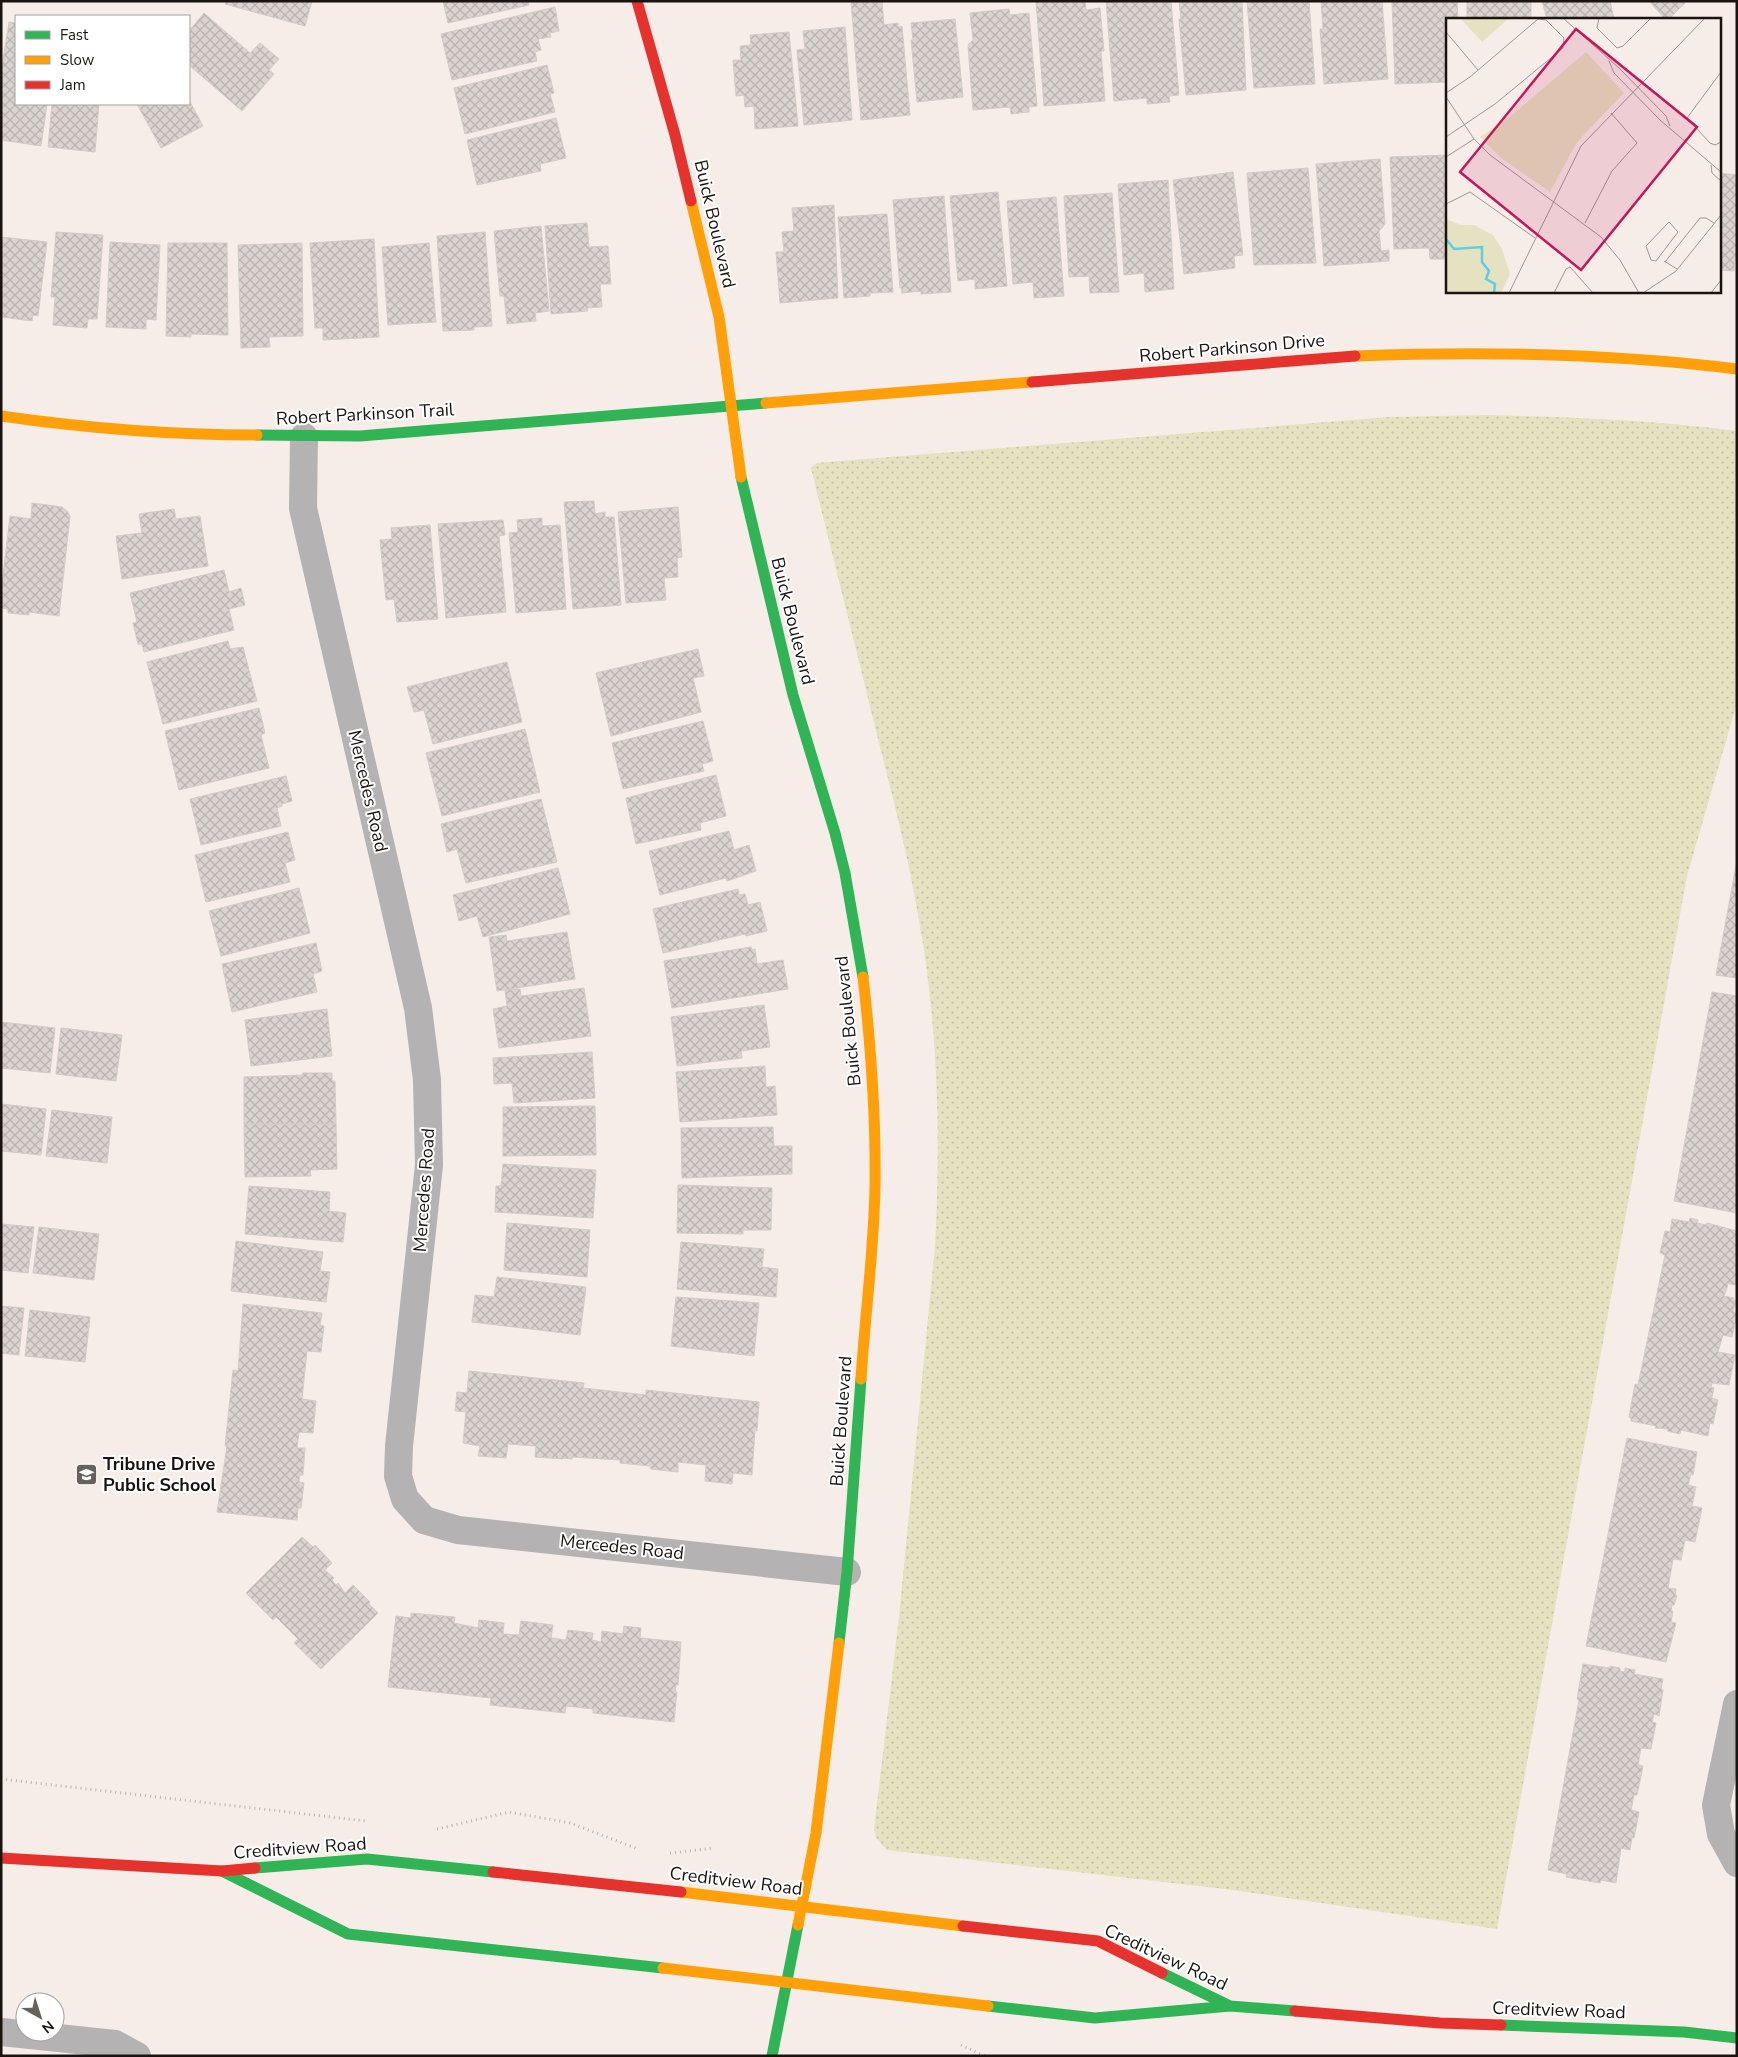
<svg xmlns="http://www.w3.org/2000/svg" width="1738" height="2057" font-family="'Nunito Sans',sans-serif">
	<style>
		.grass { fill: url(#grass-dots) }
		.building { fill: url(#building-cross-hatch); stroke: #d2cbc8 }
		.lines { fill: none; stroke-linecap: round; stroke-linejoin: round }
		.path { stroke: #b8b3b3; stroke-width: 3; stroke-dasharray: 1 4; stroke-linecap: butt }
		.street { stroke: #b5b2b3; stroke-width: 28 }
		.fast { stroke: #30b455; stroke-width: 11 }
		.slow { stroke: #ff9f0a; stroke-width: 11 }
		.jam { stroke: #e5322d; stroke-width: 11 }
		.labels { text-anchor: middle; stroke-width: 4; stroke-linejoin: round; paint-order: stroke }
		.street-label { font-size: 18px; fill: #1a1411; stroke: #fff }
		.poi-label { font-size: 18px; font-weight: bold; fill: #1a1411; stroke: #fff; text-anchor: start }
		.inset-river { fill: none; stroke: #5dcfe0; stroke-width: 2.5 }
		.inset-road { fill: none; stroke: #9e9693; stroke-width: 1 }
		.view { fill: #c2185b; fill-opacity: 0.15; stroke: #c2185b; stroke-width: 2.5 }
		.inset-edge { fill: none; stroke: #1a1411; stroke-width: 2.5 }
	</style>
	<defs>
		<pattern id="grass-dots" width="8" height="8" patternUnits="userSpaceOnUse" patternTransform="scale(1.25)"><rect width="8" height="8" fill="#e4e2c0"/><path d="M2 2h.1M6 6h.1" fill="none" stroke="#c3c1a4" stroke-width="1.8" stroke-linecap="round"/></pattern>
		<pattern id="building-cross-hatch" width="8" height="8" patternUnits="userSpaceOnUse" patternTransform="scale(1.25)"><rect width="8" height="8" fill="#dad3cf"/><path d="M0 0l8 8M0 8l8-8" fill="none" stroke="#bab4b1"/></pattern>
	</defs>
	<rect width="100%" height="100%" fill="#f6ede9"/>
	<path class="grass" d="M 1486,415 C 1570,417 1654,420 1737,431 L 1737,703 L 1687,876 L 1497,1929 L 1233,1890 L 887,1850 L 876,1838 L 874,1829 L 899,1617 L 935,1246 C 941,1133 938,1020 917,909 C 906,847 890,787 875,727 C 854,640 832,554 811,468 L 816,463 L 1390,417 Z"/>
	<path class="building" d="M 226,1 L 312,1 L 305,26 L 225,4 Z
		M 443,1 L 528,1 L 529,5 L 448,23 Z
		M 882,1 L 884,25 L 898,23 L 898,27 L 902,26 L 910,115 L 861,120 L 851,2 Z
		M 1036,1 L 1085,1 L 1086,10 L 1100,8 L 1104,51 L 1101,51 L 1105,101 L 1044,106 Z
		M 1106,1 L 1171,1 L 1179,95 L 1169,96 L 1170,102 L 1147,104 L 1147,98 L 1114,101 Z
		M 1179,1 L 1242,1 L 1246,90 L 1186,95 L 1179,19 L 1181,19 Z
		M 1247,1 L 1309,1 L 1315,84 L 1254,88 Z
		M 1321,1 L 1382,1 L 1388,79 L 1324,84 L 1320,29 L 1323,29 Z
		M 1392,1 L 1457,1 L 1458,19 L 1447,19 L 1447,82 L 1395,84 Z
		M 1467,1 L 1531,1 L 1531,19 L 1467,19 Z
		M 1542,1 L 1610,1 L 1614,19 L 1547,19 Z
		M 1649,1 L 1687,1 L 1669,19 L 1665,19 Z
		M 555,7 L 559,31 L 550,33 L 551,37 L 538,39 L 541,50 L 535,52 L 537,61 L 452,80 L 441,34 Z
		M 1009,9 L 1010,15 L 1029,13 L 1037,106 L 1029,107 L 1029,112 L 1011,114 L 1010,107 L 973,110 L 968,45 L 973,40 L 970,13 Z
		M 204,13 L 250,53 L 260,43 L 279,59 L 269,70 L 274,74 L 242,111 L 189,65 L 189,31 Z
		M 955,19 L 963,97 L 917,102 L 911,40 L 913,40 L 911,23 Z
		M 9,22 L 16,23 L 16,104 L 47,104 L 41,146 L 1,140 L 1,73 Z
		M 845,27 L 852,120 L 804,125 L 797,50 L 805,49 L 803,31 Z
		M 789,32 L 798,126 L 755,129 L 754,106 L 745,107 L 744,95 L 736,96 L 733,60 L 741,60 L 740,46 L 751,45 L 750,35 Z
		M 547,65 L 554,93 L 550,94 L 555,112 L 465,134 L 454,88 Z
		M 189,100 L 203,126 L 161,148 L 137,104 L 189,104 Z
		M 52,104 L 99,104 L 95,152 L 48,147 Z
		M 556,118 L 566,158 L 540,164 L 541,171 L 477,185 L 467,140 Z
		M 1447,155 L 1447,259 L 1430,259 L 1429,248 L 1394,249 L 1390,157 Z
		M 1380,159 L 1385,224 L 1379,231 L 1381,251 L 1389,250 L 1389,261 L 1324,266 L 1316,164 Z
		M 1308,168 L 1316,263 L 1254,265 L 1247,173 Z
		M 1233,172 L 1243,255 L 1234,256 L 1235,268 L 1184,274 L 1173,180 Z
		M 1719,173 L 1737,175 L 1737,259 L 1735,259 L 1734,271 L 1719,270 Z
		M 1168,180 L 1174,289 L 1145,292 L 1144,273 L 1124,275 L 1118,184 Z
		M 998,192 L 1007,286 L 975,289 L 975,279 L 958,281 L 950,196 Z
		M 1112,193 L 1119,292 L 1090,293 L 1089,276 L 1069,277 L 1064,196 Z
		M 944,196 L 951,292 L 921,294 L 921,291 L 902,293 L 901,287 L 900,288 L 893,200 Z
		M 1056,197 L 1064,296 L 1034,298 L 1033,282 L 1013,284 L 1007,201 Z
		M 834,205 L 838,298 L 780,303 L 776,252 L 784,252 L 782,232 L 794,231 L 792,208 Z
		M 887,214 L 893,292 L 870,293 L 870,296 L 844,298 L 838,217 Z
		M 587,223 L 589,247 L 608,246 L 611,284 L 600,284 L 602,307 L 587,308 L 588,311 L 551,314 L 545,226 Z
		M 541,226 L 549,311 L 535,313 L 536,321 L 507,324 L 504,296 L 500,296 L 494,231 Z
		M 56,232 L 103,235 L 97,319 L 88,319 L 87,328 L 53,325 L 55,297 L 51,297 Z
		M 485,232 L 492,326 L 474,327 L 474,330 L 443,331 L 437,236 Z
		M 1,237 L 47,242 L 38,316 L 33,315 L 32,321 L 1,317 Z
		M 374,239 L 379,337 L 323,340 L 323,328 L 315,328 L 310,243 Z
		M 110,242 L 160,245 L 156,320 L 146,319 L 146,329 L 106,327 Z
		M 168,243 L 227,243 L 228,335 L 191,334 L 191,337 L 166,336 Z
		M 302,243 L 303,336 L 269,337 L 270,347 L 241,348 L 238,245 Z
		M 429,243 L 436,322 L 388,325 L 382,247 Z
		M 594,501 L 595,514 L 605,512 L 605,517 L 614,517 L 621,605 L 573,609 L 564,502 Z
		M 32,503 L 62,507 L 67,511 L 70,516 L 59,616 L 29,612 L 29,615 L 8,613 L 8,609 L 1,608 L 1,593 L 10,516 L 31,519 Z
		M 678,507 L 682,557 L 677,558 L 678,577 L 664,578 L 666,600 L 626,603 L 618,512 Z
		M 174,509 L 176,519 L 200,516 L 208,566 L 122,579 L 116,536 L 142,533 L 139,514 Z
		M 542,518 L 542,526 L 560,525 L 566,609 L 516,613 L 509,533 L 518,532 L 517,520 Z
		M 503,520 L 505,535 L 499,536 L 506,612 L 446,618 L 438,524 Z
		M 430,525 L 438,619 L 397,622 L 394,599 L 386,600 L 380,540 L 392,539 L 391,528 Z
		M 224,570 L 229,592 L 241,588 L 245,605 L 229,609 L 234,630 L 144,652 L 142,644 L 138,644 L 133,623 L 137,622 L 130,593 Z
		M 228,641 L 230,649 L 243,647 L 257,701 L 163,724 L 147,662 Z
		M 698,649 L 704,676 L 693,678 L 701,712 L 611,736 L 596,673 Z
		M 507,662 L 522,722 L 433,744 L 424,710 L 414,712 L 407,687 Z
		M 259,708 L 265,733 L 261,735 L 269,768 L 179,790 L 165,731 Z
		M 703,721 L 713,761 L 702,764 L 704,771 L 623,789 L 612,743 Z
		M 525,729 L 540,792 L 442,816 L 426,753 Z
		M 716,775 L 726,816 L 700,823 L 701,830 L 636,844 L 626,798 Z
		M 286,776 L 292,801 L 282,804 L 282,806 L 277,808 L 281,826 L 201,845 L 190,799 Z
		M 541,799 L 557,862 L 466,883 L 457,849 L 447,852 L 441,824 Z
		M 729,831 L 734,850 L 749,845 L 756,871 L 727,881 L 726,878 L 660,895 L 649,851 Z
		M 288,832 L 295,860 L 285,863 L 290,882 L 206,902 L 195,855 Z
		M 1737,860 L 1737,978 L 1716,975 Z
		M 558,868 L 570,914 L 483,937 L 477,916 L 459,921 L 453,895 Z
		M 299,888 L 310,933 L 221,956 L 209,911 Z
		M 738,889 L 739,895 L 745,894 L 748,905 L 760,902 L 767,931 L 746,936 L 745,934 L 663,953 L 653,909 Z
		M 567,932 L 575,979 L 497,991 L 489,937 L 506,935 L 507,941 Z
		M 316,943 L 322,971 L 313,974 L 317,992 L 232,1012 L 222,964 Z
		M 751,947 L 752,950 L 755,949 L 757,964 L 783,960 L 788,989 L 672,1008 L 664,961 Z
		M 584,988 L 591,1036 L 499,1048 L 493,1009 L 507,1006 L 505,990 L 520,989 L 521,996 Z
		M 1712,992 L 1737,996 L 1737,1213 L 1674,1201 Z
		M 764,1005 L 770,1047 L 741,1051 L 742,1058 L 677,1066 L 671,1017 Z
		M 327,1009 L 332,1056 L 251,1066 L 245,1020 Z
		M 1,1022 L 55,1028 L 50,1073 L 1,1068 Z
		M 61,1028 L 122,1035 L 116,1081 L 56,1074 Z
		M 592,1052 L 595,1098 L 514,1103 L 512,1083 L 494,1084 L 493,1058 Z
		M 765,1066 L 766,1087 L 775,1086 L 777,1115 L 680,1122 L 676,1072 Z
		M 303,1073 L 332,1073 L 332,1081 L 335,1081 L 336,1124 L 244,1124 L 244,1077 L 302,1075 Z
		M 1,1104 L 46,1109 L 41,1155 L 1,1151 Z
		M 595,1106 L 596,1155 L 503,1156 L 503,1107 Z
		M 52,1110 L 112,1117 L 107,1163 L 46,1156 Z
		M 244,1124 L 336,1124 L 337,1169 L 310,1170 L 311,1176 L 245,1177 Z
		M 773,1127 L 774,1146 L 792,1146 L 792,1174 L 682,1178 L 681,1128 Z
		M 503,1164 L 596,1170 L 593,1218 L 495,1212 L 496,1186 L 501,1186 Z
		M 678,1185 L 772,1188 L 771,1230 L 743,1230 L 743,1234 L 677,1233 Z
		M 249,1186 L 330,1192 L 329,1211 L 346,1213 L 343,1242 L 245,1234 Z
		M 1690,1218 L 1698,1220 L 1697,1223 L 1706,1225 L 1707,1223 L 1737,1231 L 1735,1241 L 1737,1242 L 1737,1277 L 1735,1285 L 1726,1283 L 1728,1285 L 1724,1296 L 1734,1298 L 1733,1300 L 1736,1301 L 1733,1311 L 1737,1314 L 1732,1337 L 1723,1335 L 1718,1352 L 1735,1355 L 1729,1385 L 1712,1383 L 1711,1387 L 1714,1388 L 1712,1397 L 1709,1397 L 1718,1400 L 1713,1424 L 1710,1423 L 1708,1436 L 1681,1430 L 1680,1434 L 1667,1431 L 1668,1429 L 1655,1428 L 1656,1426 L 1631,1421 L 1631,1418 L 1629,1417 L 1635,1384 L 1638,1385 L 1665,1255 L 1660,1253 L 1665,1231 L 1670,1232 L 1672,1219 L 1689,1222 Z
		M 507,1223 L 590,1230 L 587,1277 L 504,1270 Z
		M 1,1224 L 34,1227 L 28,1273 L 1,1270 Z
		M 39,1227 L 99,1234 L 94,1280 L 33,1273 Z
		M 236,1241 L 323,1252 L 320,1271 L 330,1272 L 326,1302 L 231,1291 Z
		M 681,1242 L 764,1249 L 762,1267 L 778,1269 L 776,1297 L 677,1289 Z
		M 497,1277 L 586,1287 L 580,1335 L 472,1322 L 475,1295 L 494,1297 Z
		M 676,1297 L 759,1303 L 754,1356 L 671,1346 Z
		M 243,1304 L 322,1313 L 320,1325 L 324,1326 L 321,1352 L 307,1351 L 302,1399 L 316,1401 L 313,1433 L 299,1432 L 297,1448 L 305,1448 L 303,1475 L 300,1475 L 299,1482 L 304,1483 L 301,1508 L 298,1508 L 297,1520 L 217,1512 L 227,1446 L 225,1446 L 233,1370 L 238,1371 Z
		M 1,1306 L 24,1308 L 19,1355 L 1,1353 Z
		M 30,1310 L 90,1317 L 85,1362 L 25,1356 Z
		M 469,1371 L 584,1383 L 583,1388 L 646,1395 L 646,1390 L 759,1402 L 757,1431 L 755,1430 L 752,1475 L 733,1473 L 732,1484 L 705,1481 L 706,1465 L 678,1462 L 678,1472 L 651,1469 L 650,1466 L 620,1463 L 620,1460 L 572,1457 L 572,1459 L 562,1458 L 563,1459 L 535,1457 L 536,1446 L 508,1444 L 506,1458 L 478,1456 L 480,1446 L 463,1443 L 466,1412 L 455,1411 L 457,1392 L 467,1393 Z
		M 1627,1438 L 1697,1452 L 1693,1475 L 1691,1474 L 1688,1485 L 1696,1487 L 1692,1506 L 1702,1508 L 1695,1542 L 1685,1540 L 1681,1560 L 1673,1559 L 1668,1588 L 1676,1589 L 1675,1595 L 1677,1596 L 1674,1605 L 1672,1605 L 1671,1611 L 1673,1611 L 1671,1622 L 1676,1623 L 1666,1662 L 1586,1646 Z
		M 302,1537 L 313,1547 L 315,1545 L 332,1563 L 324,1571 L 326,1571 L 334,1578 L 332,1580 L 336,1585 L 338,1583 L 345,1593 L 353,1585 L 370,1602 L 369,1604 L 378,1613 L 321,1669 L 294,1643 L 298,1639 L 276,1617 L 273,1620 L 246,1593 Z
		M 411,1613 L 455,1617 L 454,1623 L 478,1628 L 479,1620 L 504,1623 L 503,1634 L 519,1635 L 521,1621 L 553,1625 L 551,1638 L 566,1640 L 568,1630 L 593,1633 L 592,1640 L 601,1642 L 602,1631 L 623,1634 L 624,1626 L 641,1628 L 640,1638 L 681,1642 L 678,1685 L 676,1685 L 675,1692 L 677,1692 L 674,1722 L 593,1713 L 593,1709 L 566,1706 L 565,1713 L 490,1705 L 491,1698 L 388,1687 L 396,1616 L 411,1618 Z
		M 1583,1664 L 1609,1668 L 1610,1666 L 1620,1668 L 1620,1671 L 1625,1672 L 1625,1668 L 1635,1670 L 1634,1674 L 1663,1679 L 1661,1689 L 1663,1690 L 1659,1716 L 1654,1714 L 1652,1722 L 1656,1723 L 1651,1749 L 1641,1748 L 1638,1765 L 1643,1766 L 1637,1795 L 1634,1795 L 1631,1810 L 1639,1812 L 1634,1838 L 1632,1837 L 1630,1850 L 1621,1848 L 1616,1883 L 1601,1880 L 1600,1883 L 1566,1877 L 1567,1874 L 1548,1870 L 1579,1700 L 1577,1699 Z"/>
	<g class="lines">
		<path class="path" d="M 1,1779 L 366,1821
			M 437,1829 L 509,1812 L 570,1823 L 638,1849
			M 670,1853 L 714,1848
			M 961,2045 L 985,2056"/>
		<path class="street" d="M 304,437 L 303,508 L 418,1008 L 427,1080 L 429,1165 L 399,1446 L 398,1476 L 405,1499 L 424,1520 L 458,1530 L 847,1572
			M 1737,1704 L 1716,1805 L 1721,1834 L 1737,1863
			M 1,2032 L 115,2044 L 137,2056"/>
		<path class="fast" d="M 257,435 L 360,436 L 766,403
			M 741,477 L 793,695 L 835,833 L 845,873 L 863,977
			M 839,1643 L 847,1572 L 861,1379
			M 255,1868 L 367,1859 L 493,1872
			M 222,1871 L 348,1934 L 663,1968
			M 1162,1973 L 1230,2006
			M 988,2006 L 1095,2018 L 1230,2006 L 1295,2011
			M 1501,2025 L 1684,2032 L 1737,2038
			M 772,2056 L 798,1925"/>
		<path class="slow" d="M 691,201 L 719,317 L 741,477
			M 1355,356 C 1483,351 1610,353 1737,369
			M 766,403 L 1032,382
			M 1,416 C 85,428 172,435 257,435
			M 861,1379 C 865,1315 874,1251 875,1186 C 876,1115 871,1047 863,977
			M 681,1892 L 963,1926
			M 798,1925 L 816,1833 L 839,1643
			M 663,1968 L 988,2006"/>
		<path class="jam" d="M 637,1 L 675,135 L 691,201
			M 1032,382 L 1355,356
			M 1,1858 L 222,1871 L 255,1868
			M 493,1872 L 681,1892
			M 963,1926 L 1098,1941 L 1162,1973
			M 1295,2011 L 1440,2023 L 1501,2025"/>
	</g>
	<defs>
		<symbol id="school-square" viewBox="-11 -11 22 22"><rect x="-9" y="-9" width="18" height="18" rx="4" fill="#67605d" stroke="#fff"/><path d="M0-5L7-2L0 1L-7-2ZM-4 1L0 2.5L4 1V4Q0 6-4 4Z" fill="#fff"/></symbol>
	</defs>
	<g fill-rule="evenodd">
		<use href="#school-square" x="74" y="1462" width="25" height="25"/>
	</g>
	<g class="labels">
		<g class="street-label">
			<text transform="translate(715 224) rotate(77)" y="6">Buick Boulevard</text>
			<text transform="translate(1232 348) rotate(-5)" y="6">Robert Parkinson Drive</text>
			<text transform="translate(365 414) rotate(-3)" y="6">Robert Parkinson Trail</text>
			<text transform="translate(793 621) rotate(76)" y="6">Buick Boulevard</text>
			<text transform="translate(368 791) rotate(77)" y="6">Mercedes Road</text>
			<text transform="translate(848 1021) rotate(-96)" y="6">Buick Boulevard</text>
			<text transform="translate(424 1190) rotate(-86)" y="6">Mercedes Road</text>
			<text transform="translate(841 1421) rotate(-86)" y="6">Buick Boulevard</text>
			<text transform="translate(622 1547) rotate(6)" y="6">Mercedes Road</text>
			<text transform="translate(300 1848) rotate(-4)" y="6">Creditview Road</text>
			<text transform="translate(736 1881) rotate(7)" y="6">Creditview Road</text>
			<text transform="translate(1166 1957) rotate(25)" y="6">Creditview Road</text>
			<text transform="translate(1559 2010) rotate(2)" y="6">Creditview Road</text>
		</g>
		<g class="poi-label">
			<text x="103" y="1470">Tribune Drive<tspan x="103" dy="21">Public School</tspan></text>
		</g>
	</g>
	<g transform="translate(1446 18)">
		<rect width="275" height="275" fill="#f6ede9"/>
		<path d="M 140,34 L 178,75 L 131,124 L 104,174 L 55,140 L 34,119 L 67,96 Z" fill="#e4e2c0"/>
		<path d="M 14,0 L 63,0 L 36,24 ZM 0,201 L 15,207 L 28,207 L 47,217 L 56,231 L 64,256 L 55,275 L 0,275 Z" fill="#e4e2c0"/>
		<path class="inset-river" d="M 0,221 L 8,231 L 36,229 L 36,244 L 43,253 L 40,261 L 49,266 L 48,275"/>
		<path class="inset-road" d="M 117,0 L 173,50 L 220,98 L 224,108M 153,0 L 151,10 L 171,30 L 177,28 L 205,0M 0,14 L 32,52M 163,43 L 168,55 L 214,102 L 275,154M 275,54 L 241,100 L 264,125 L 269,127 L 275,124M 0,75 L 24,59 L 92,1 L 100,2 L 118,20 L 117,30 L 49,86 L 0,119M 0,79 L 28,121 L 44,137 L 155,219 L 174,242 L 193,275M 0,139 L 28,121M 265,147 L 266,155 L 275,163M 0,186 L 24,174 L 89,220M 223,204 L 232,214 L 210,243 L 205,242 L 200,228 ZM 139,205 L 166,153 L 191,125 L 165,95M 218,243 L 231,251M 219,244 L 254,200 L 260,200 L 268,205M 63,275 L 135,128 L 259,0M 108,275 L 120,251 L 124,249 L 147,275M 197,275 L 230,253 L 275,197M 265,275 L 275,262"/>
		<path class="view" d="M 130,11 L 251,109 L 135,252 L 14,154 Z"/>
		<rect width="275" height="275" class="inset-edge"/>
	</g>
	<rect width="1738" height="2057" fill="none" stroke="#1a1411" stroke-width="5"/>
	<rect x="15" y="15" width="175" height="90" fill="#ffffff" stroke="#a3a1a0"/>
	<rect x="25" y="31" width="25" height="8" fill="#30b455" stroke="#a3a1a0"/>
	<text x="60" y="40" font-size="15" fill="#1a1411">Fast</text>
	<rect x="25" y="56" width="25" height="8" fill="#ff9f0a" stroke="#a3a1a0"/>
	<text x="60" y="65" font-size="15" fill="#1a1411">Slow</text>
	<rect x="25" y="81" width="25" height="8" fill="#e5322d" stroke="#a3a1a0"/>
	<text x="60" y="90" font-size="15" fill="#1a1411">Jam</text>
	<g transform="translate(40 2017) rotate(141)"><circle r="24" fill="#ffffff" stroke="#a3a1a0"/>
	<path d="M0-4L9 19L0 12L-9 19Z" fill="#67605d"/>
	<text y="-8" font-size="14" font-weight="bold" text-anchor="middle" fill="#1a1411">N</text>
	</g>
</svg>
